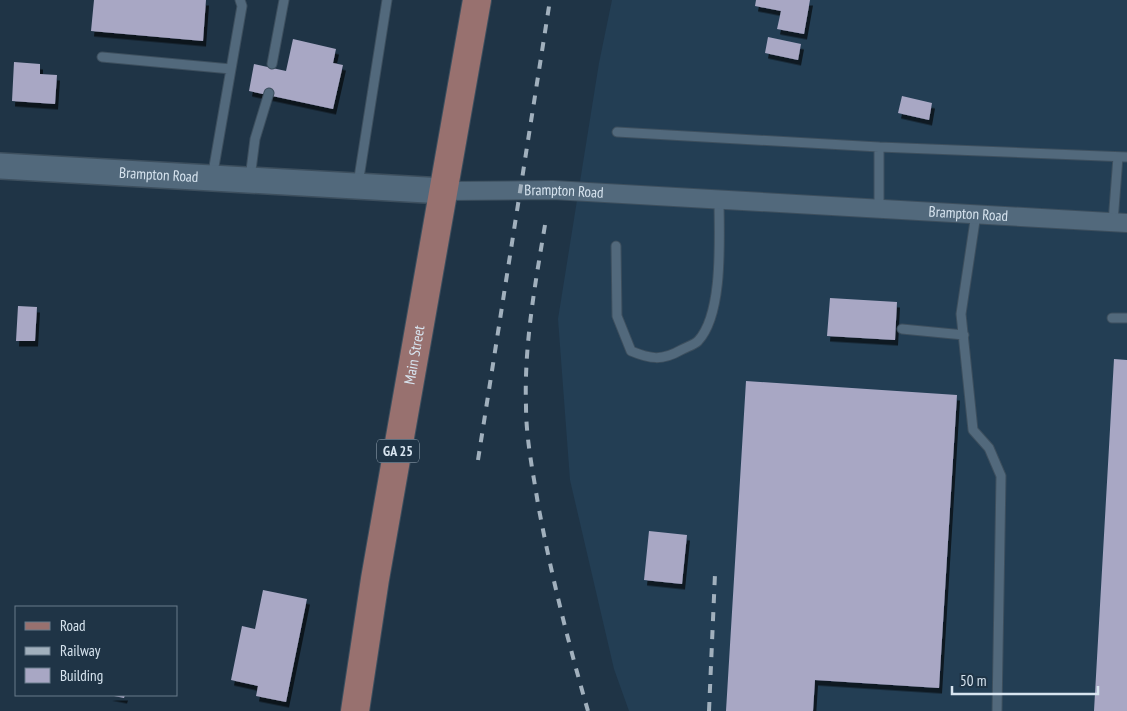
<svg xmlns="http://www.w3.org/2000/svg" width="1127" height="711" font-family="'PT Sans Narrow',sans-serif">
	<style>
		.built { fill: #233e54 }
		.building { fill: #a8a7c4; filter: url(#shadow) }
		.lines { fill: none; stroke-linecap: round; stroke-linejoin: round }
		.lane-casing { stroke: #3d4f5e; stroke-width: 11 }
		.street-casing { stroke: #3d4f5e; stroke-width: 20 }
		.secondary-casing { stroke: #3d4f5e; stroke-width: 28 }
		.primary-casing { stroke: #3d4f5e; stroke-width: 30 }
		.lane { stroke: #52697c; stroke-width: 9 }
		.street { stroke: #52697c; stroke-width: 18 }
		.secondary { stroke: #52697c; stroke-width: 25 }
		.primary { stroke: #98716f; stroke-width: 28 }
		.rail { stroke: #a1b0bd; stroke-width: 4; stroke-dasharray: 9 9; stroke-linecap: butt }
		.labels { text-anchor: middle; stroke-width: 5; stroke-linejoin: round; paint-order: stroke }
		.shield { fill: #1f3446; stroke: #a0afbc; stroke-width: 1 }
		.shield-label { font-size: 14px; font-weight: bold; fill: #d7e4ef }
		.street-label { font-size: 15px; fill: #d7e4ef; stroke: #1f3446 }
	</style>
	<defs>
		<filter id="shadow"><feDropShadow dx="3" dy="5.5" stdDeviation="0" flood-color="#0009"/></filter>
	</defs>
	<rect width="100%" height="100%" fill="#1f3446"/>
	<path class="built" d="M 612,0 L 1127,0 L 1127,711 L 629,711 L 614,669 L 570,480 L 558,319 L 599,63 Z"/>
	<path class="building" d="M 94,0 L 206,0 L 203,41 L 91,31 Z
		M 756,0 L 810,0 L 804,34 L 777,29 L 781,11 L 755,6 Z
		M 768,37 L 801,44 L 798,60 L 765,53 Z
		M 293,39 L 336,49 L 333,63 L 343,65 L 333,109 L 249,91 L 254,64 L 286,71 Z
		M 14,62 L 40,64 L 40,74 L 57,75 L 55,104 L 12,101 Z
		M 902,96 L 932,103 L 929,120 L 898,113 Z
		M 830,298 L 897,302 L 895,340 L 827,336 Z
		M 18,306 L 37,307 L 35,341 L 16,341 Z
		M 1114,359 L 1127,360 L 1127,711 L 1094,711 Z
		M 746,381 L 957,395 L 939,688 L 815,680 L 813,711 L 726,711 Z
		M 649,531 L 687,535 L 682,584 L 644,580 Z
		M 263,590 L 307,599 L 286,702 L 256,696 L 258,686 L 231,680 L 242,626 L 255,629 Z
		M 109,695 L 125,695 L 124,698 Z"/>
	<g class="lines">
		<defs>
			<path id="lane" d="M 102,57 L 231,69
				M 272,64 L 284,0
				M 617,132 L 879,147
				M 212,178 L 242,6 L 240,0
				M 250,178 L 255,139 L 269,93
				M 358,184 L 387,0
				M 879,208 L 879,147 L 1127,157
				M 976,214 L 961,314 L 973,430 L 989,448 L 1001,476 L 997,711
				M 1113,222 L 1118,157
				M 616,246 L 617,316 L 631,351 C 650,359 662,361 681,350 C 686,347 694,345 698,341 C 724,313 719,236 719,199
				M 1112,318 L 1127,318
				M 902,329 L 964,335"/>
			<g id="street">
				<path id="s1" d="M 444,191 L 553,190 L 1127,223"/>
			</g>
			<g id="secondary">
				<path id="s2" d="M 0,166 L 444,191"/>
			</g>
			<g id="primary">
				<path id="s3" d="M 355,711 L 375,579 L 477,0"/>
			</g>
		</defs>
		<use href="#lane" class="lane-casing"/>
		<use href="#street" class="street-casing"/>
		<use href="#secondary" class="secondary-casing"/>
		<use href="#primary" class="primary-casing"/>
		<use href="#lane" class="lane"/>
		<use href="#street" class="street"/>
		<use href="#secondary" class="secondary"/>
		<use href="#primary" class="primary"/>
		<path class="rail" d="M 545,225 C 535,285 524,345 526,406 C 526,439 533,472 538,504 C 551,574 568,642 588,711
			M 478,460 L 550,0
			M 709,711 L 715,574"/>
	</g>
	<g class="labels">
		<rect class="shield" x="377" y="439.5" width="42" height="23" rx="4"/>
		<g class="shield-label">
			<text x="398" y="456">GA 25</text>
		</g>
		<g class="street-label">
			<text dy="5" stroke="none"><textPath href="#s2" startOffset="159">Brampton Road</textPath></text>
			<text dy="5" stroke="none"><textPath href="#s1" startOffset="120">Brampton Road</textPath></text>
			<text dy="5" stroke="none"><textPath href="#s1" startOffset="525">Brampton Road</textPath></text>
			<text dy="5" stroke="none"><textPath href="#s3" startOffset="361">Main Street</textPath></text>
		</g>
	</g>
	<rect x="15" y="606" width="162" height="90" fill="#1f3446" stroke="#697a8a"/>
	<rect x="25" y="622" width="25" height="8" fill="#98716f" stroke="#697a8a"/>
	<text x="60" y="631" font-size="15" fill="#d7e4ef">Road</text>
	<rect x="25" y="647" width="25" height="8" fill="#a1b0bd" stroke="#697a8a"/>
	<text x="60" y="656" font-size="15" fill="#d7e4ef">Railway</text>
	<rect x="25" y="668" width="25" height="15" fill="#a8a7c4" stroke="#697a8a"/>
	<text x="60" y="681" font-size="15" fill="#d7e4ef">Building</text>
	<path d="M952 686v8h146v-8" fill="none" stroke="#d7e4ef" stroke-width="2.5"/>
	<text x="960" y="686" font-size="15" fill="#d7e4ef" stroke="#1f3446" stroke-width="4" paint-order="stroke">50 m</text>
</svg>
